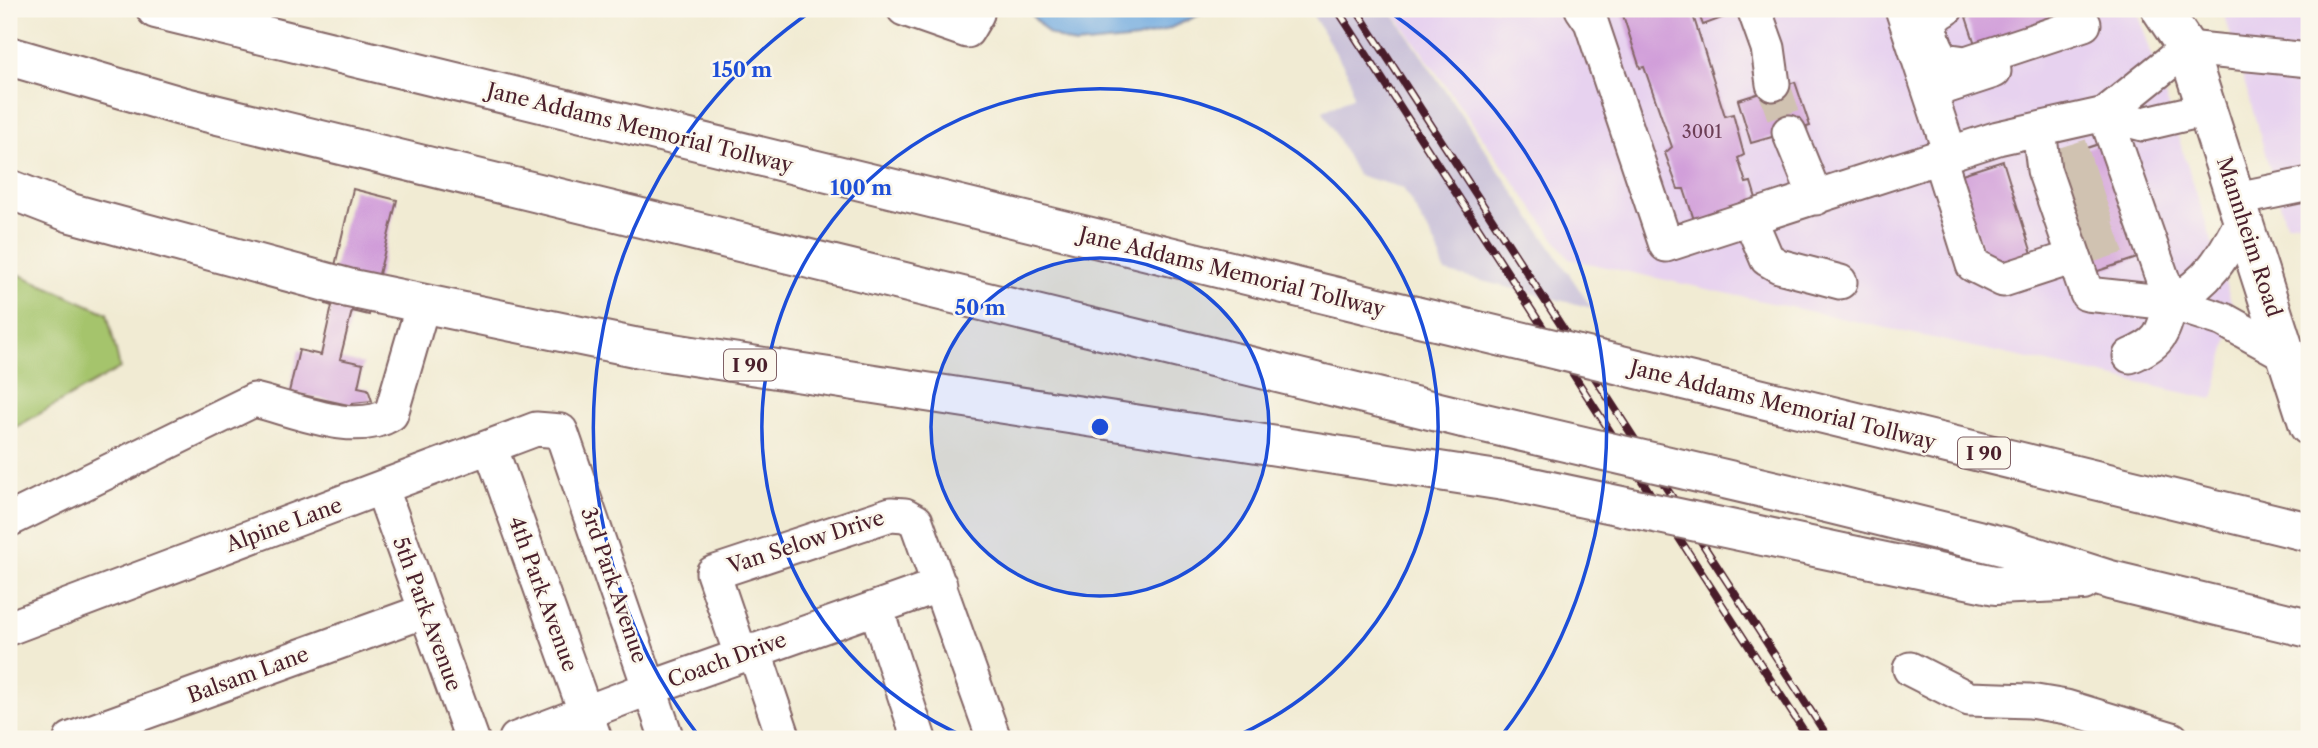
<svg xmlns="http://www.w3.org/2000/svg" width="2318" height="748" font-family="'Libre Caslon Text',serif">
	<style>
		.built { fill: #e7d2ef }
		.industrial { fill: #c8bfd8 }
		.green { fill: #a5c46c; stroke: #78724c; stroke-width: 2 }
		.water { fill: #6ea9df; stroke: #5c6485; stroke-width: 2 }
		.building { fill: #d09cd9 }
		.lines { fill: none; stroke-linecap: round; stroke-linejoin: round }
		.minor-tunnel { stroke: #d0c2b1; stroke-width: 33; stroke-dasharray: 33 17; stroke-linecap: butt }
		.minor-casing { stroke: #846666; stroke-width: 37 }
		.major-casing { stroke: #846666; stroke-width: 42 }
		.highway-casing { stroke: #846666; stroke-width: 42 }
		.minor { stroke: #fff; stroke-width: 33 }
		.major { stroke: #fff; stroke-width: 38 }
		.highway { stroke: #fff; stroke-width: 38 }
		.rail-casing { stroke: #4a1f2b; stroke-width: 8 }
		.rail { stroke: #fbf7ec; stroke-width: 5; stroke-dasharray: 16; stroke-linecap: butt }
		.highway-bridge-casing { stroke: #846666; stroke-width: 42; stroke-linecap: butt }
		.highway-bridge { stroke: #fff; stroke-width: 38 }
		.ring { fill: none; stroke: #1d4ed8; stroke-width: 3.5 }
		.labels { text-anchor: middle; stroke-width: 5; stroke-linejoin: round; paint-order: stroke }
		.number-label { font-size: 18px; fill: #6c3e56 }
		.shield { fill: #fbf7ec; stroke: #7f6065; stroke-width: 2 }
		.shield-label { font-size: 19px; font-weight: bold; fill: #4a1f2b }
		.street-label { font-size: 21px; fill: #4a1f2b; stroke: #fbf7ec }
		.centre { fill: #1d4ed8; stroke: #fbf7ec; stroke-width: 3.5 }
		.ring-label { font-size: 21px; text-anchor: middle; font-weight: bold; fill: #1d4ed8; stroke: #fbf7ec; stroke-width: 5; stroke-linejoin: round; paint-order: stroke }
	</style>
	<rect width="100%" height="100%" fill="#fbf7ec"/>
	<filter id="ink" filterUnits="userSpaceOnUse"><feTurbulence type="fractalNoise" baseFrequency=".0143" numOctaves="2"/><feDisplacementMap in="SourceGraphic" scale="14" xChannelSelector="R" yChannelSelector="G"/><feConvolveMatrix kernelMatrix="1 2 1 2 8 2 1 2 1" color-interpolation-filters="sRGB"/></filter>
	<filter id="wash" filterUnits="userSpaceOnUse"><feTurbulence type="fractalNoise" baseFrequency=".00686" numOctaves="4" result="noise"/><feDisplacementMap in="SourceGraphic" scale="28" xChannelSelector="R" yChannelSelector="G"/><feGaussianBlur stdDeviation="1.57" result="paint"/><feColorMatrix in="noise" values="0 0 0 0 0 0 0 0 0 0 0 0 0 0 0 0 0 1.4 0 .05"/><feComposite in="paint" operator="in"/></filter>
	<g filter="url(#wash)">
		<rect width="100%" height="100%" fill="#f1ebd3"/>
		<path class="built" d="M 1391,9 L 2137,9 L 2235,313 L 2213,399 L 1569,259 Z
			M 2223,9 L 2309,9 L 2309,220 L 2286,224 Z"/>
		<path class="industrial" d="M 1309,9 L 1390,9 L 1592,308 L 1445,272 L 1437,247 L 1403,188 L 1357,175 L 1323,111 L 1353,97 L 1349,75 Z"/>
		<path class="green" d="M 9,270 L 107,313 L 120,368 L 9,431 Z"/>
		<path class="water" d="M 1031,9 L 1212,9 L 1166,30 L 1137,39 L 1075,45 L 1049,34 L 1033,17 Z"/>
		<g id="blocks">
			<path class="building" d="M 1621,9 L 1691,9 L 1725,116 L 1733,114 L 1744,155 L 1738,158 L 1746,183 L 1751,182 L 1759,208 L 1696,226 L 1684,189 L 1678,189 L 1665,153 L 1672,147 L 1644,67 L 1640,68 Z
				M 1697,9 L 1728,9 L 1730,15 L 1703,25 Z
				M 1991,9 L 2048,9 L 2052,20 L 1976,47 L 1966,17 Z
				M 1795,82 L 1810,126 L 1751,143 L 1738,100 Z
				M 2102,143 L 2140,257 L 2095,272 L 2057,158 Z
				M 2003,161 L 2034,260 L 1988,268 L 1959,175 Z
				M 353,189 L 397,200 L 369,315 L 352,311 L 340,359 L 363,364 L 358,387 L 368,389 L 372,401 L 353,403 L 353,406 L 289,392 L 299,350 L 321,355 L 332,306 L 326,304 Z"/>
		</g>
	</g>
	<g filter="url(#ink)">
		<use href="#blocks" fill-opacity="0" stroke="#846666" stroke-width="2"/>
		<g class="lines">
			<path class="minor-tunnel" d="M 1773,84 L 1789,132
				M 2059,165 L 2105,151
				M 2068,190 L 2113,175
				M 2077,217 L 2121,200
				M 2087,247 L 2132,232"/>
			<defs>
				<path id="minor" d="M 904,9 L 967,31 L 977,14 L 975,9
					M 1582,9 L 1591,22 L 1666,245 L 1998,138 L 2105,114 L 2187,48 L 2309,60
					M 1754,9 L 1768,48 L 1773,84
					M 1902,9 L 1950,153
					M 1946,9 C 1923,20 1932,43 1944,60 L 1966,63 L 2084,24
					M 1930,92 L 1994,71
					M 2105,114 L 2171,303 C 2162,335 2161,343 2130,356
					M 2105,114 L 2143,124 L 2207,109
					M 2039,129 L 2044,170 L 2087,294 L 2171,303 L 2224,320 L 2287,355
					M 1789,132 L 1816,198
					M 1939,157 L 1973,265 L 2003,280 L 2074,257
					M 2237,199 L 2309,184
					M 1750,219 L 1767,259 L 1779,266 L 1840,282
					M 2171,303 C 2210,281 2223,257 2243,219
					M 491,449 L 595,739
					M 382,489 L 472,739
					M 9,520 L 254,400 C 293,409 355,437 391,414 L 423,304
					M 876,608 L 919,739
					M 9,628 L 536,429 L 561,431 L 667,739
					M 754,650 L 784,739
					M 741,655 L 713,573 L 891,514 L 905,515 L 916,521 L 994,739
					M 1910,669 L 1969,699 L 2030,701 L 2066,707 L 2172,739
					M 71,739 L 425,611
					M 516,739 L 650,688 L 940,585"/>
				<path id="major" d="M 2161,9 L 2187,48 L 2309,426"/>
				<path id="highway" d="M 156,9 L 1415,316
					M 9,56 L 181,106 L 1463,418
					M 9,189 L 71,213 L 348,288 L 634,347 L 1504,481
					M 1717,388 L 2309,532
					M 1823,502 L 2006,547 L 2110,580 L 2309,628
					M 1857,556 L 1995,585 L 2083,581"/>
			</defs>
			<use href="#minor" class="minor-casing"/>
			<use href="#major" class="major-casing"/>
			<use href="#highway" class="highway-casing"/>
			<use href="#minor" class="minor"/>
			<use href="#major" class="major"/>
			<use href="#highway" class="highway"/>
			<defs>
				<path id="rail" d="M 1337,9 L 1809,739
					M 1356,9 L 1829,739"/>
			</defs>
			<use href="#rail" class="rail-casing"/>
			<use href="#rail" class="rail"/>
			<defs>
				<path id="highway-bridge" d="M 1415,316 L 1717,388
					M 1463,418 L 1823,502
					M 1504,481 L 1857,556"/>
			</defs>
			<use href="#highway-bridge" class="highway-bridge-casing"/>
			<use href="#highway-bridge" class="highway-bridge"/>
		</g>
	</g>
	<circle cx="1100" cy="427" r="169" fill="#1d4ed8" fill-opacity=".12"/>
	<g class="ring">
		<circle cx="1100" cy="427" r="169"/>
		<path d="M968 738A338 338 0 1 1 1232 738"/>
		<path d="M701 739A506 506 0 0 1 813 10M1387 10A506 506 0 0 1 1499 739"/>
	</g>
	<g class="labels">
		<g class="number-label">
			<text x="1702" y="138">3001</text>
		</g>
		<g class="shield">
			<rect x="724" y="349.5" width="52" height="31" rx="5"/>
			<rect x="1958" y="437.5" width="52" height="31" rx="5"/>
		</g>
		<g class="shield-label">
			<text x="750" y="372">I 90</text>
			<text x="1984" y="460">I 90</text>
		</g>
		<g class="street-label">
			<text transform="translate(640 128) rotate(14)" y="7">Jane Addams Memorial Tollway</text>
			<text transform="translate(2249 237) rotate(72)" y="7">Mannheim Road</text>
			<text transform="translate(1232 272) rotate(14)" y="7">Jane Addams Memorial Tollway</text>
			<text transform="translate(1783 405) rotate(14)" y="7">Jane Addams Memorial Tollway</text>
			<text transform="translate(284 525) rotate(-20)" y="7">Alpine Lane</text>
			<text transform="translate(806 542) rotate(-18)" y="7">Van Selow Drive</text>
			<text transform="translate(614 585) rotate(71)" y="7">3rd Park Avenue</text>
			<text transform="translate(543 594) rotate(70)" y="7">4th Park Avenue</text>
			<text transform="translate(427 614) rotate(70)" y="7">5th Park Avenue</text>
			<text transform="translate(727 660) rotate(-20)" y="7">Coach Drive</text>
			<text transform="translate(248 675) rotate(-20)" y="7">Balsam Lane</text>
		</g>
	</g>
	<circle cx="1100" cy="427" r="10" class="centre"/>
	<g class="ring-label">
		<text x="742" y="77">150 m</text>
		<text x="861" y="195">100 m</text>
		<text x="980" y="315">50 m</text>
	</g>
	<rect width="2318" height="748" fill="none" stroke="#fbf7ec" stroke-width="35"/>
</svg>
